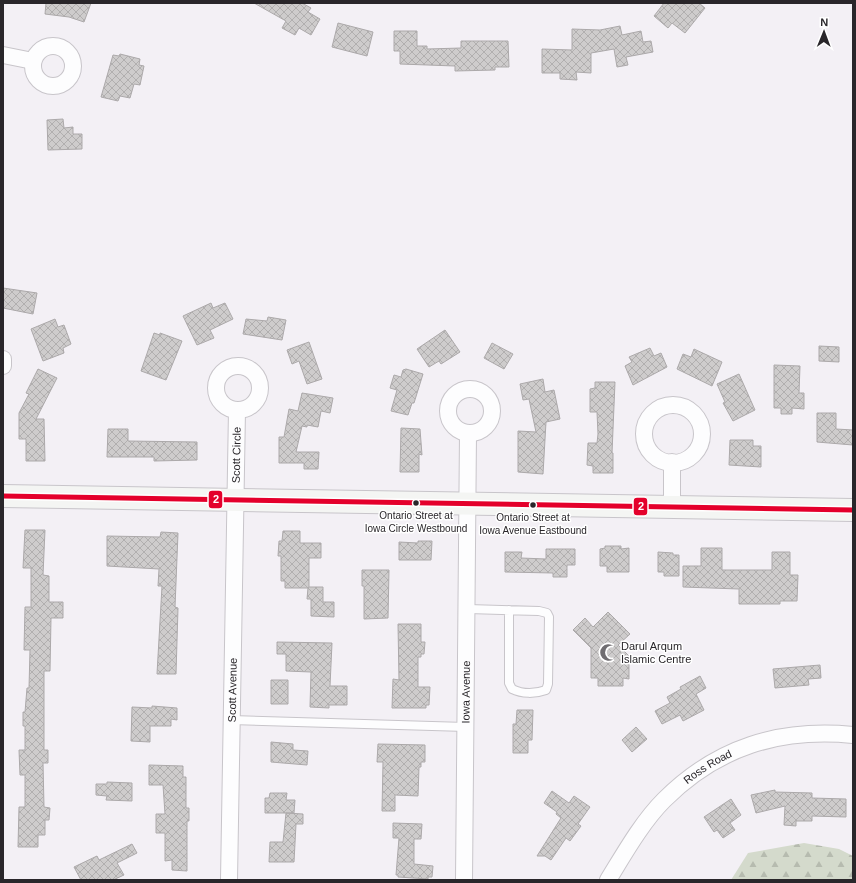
<svg xmlns="http://www.w3.org/2000/svg" width="856" height="883" font-family="Helvetica,sans-serif">
	<style>
		.forest { fill: url(#forest-firs) }
		.building { fill: url(#building-cross-hatch); stroke: #aca9aa }
		.lines { fill: none; stroke-linecap: round; stroke-linejoin: round }
		.lane-casing { stroke: #c8c5ca; stroke-width: 10 }
		.street-casing { stroke: #c8c5ca; stroke-width: 18 }
		.secondary-casing { stroke: #c8c5ca; stroke-width: 24 }
		.lane { stroke: #fdfdfe; stroke-width: 8 }
		.street { stroke: #fdfdfe; stroke-width: 16 }
		.secondary { stroke: #f4f5f3; stroke-width: 22 }
		.bus-1-casing { stroke: #fff; stroke-width: 8 }
		.bus-1 { stroke: #e4002b; stroke-width: 5 }
		.bus-dot { fill: #29262a; stroke: #fff; stroke-width: 1.5 }
		.labels { text-anchor: middle; stroke-width: 3; stroke-linejoin: round; paint-order: stroke }
		.bus-label { font-size: 10px; fill: #29262a; stroke: #fff }
		.street-label { font-size: 11px; fill: #29262a; stroke: #fff }
		.poi-label { font-size: 11px; fill: #29262a; stroke: #fff; text-anchor: start }
		.line-badge { stroke: #fff; stroke-width: 1.5 }
		.badge-label { font-size: 11px; text-anchor: middle; font-weight: bold; fill: #fff }
	</style>
	<defs>
		<pattern id="forest-firs" width="22" height="20" patternUnits="userSpaceOnUse"><rect width="22" height="20" fill="#d4dacc"/><path d="M5 1l3.5 6h-7zM16 11l3.5 6h-7z" fill="#b6bbaf"/></pattern>
		<pattern id="building-cross-hatch" width="8" height="8" patternUnits="userSpaceOnUse"><rect width="8" height="8" fill="#cecccc"/><path d="M0 0l8 8M0 8l8-8" fill="none" stroke="#b1afaf"/></pattern>
	</defs>
	<rect width="100%" height="100%" fill="#f3f0f5"/>
	<path class="forest" d="M 804,843 L 839,849 L 853,856 L 853,880 L 731,880 L 748,853 Z"/>
	<path class="building" d="M 46,3 L 91,3 L 84,22 L 69,17 L 45,14 Z
		M 254,3 L 302,3 L 311,8 L 308,12 L 320,19 L 311,35 L 299,28 L 295,35 L 282,28 L 286,21 Z
		M 664,3 L 699,3 L 705,8 L 685,33 L 672,23 L 668,28 L 654,16 Z
		M 338,23 L 373,32 L 367,56 L 332,47 Z
		M 620,26 L 622,35 L 641,31 L 643,42 L 651,41 L 653,52 L 626,57 L 628,65 L 617,67 L 614,49 L 591,53 L 591,73 L 576,72 L 577,80 L 560,79 L 560,73 L 542,73 L 542,49 L 572,50 L 572,29 L 600,30 Z
		M 394,31 L 417,31 L 417,46 L 427,46 L 427,49 L 461,48 L 461,41 L 508,41 L 509,67 L 495,67 L 495,70 L 455,71 L 455,66 L 400,64 L 400,51 L 394,51 Z
		M 120,54 L 140,59 L 139,65 L 144,66 L 140,85 L 134,84 L 130,98 L 120,96 L 118,101 L 101,97 L 113,55 L 119,56 Z
		M 63,119 L 64,128 L 73,127 L 73,134 L 82,134 L 82,149 L 48,150 L 47,120 Z
		M 3,288 L 37,293 L 33,314 L 3,308 Z
		M 211,303 L 213,308 L 225,303 L 233,319 L 210,330 L 214,338 L 197,345 L 183,316 Z
		M 268,317 L 286,320 L 282,340 L 243,334 L 246,319 L 267,321 Z
		M 55,319 L 58,327 L 64,325 L 71,344 L 63,348 L 64,353 L 43,361 L 31,329 Z
		M 445,330 L 460,352 L 441,364 L 439,361 L 429,367 L 417,349 Z
		M 154,333 L 160,335 L 160,333 L 182,341 L 166,380 L 141,371 Z
		M 309,342 L 322,379 L 307,384 L 299,361 L 292,364 L 287,350 Z
		M 492,343 L 513,354 L 504,369 L 484,358 Z
		M 819,346 L 839,347 L 839,362 L 819,361 Z
		M 650,348 L 654,356 L 661,353 L 667,367 L 633,385 L 625,366 L 632,362 L 629,357 Z
		M 694,349 L 722,362 L 712,386 L 677,369 L 683,354 L 691,357 Z
		M 774,365 L 800,366 L 799,393 L 804,393 L 804,409 L 792,408 L 792,414 L 781,414 L 781,408 L 774,408 Z
		M 38,369 L 57,378 L 36,419 L 44,419 L 45,461 L 26,461 L 26,439 L 19,439 L 19,413 L 29,394 L 26,393 Z
		M 406,369 L 423,374 L 414,403 L 412,403 L 408,415 L 391,411 L 397,390 L 390,388 L 394,375 L 401,377 L 403,370 Z
		M 739,374 L 755,410 L 733,421 L 723,403 L 725,402 L 717,384 Z
		M 543,379 L 545,392 L 554,390 L 560,419 L 546,422 L 543,474 L 518,472 L 518,431 L 536,432 L 529,399 L 523,400 L 520,384 Z
		M 595,382 L 615,382 L 612,453 L 613,453 L 613,473 L 593,473 L 593,466 L 587,465 L 588,443 L 597,443 L 598,434 L 597,412 L 590,412 L 590,389 L 595,388 Z
		M 302,393 L 333,398 L 330,413 L 321,411 L 318,427 L 307,425 L 307,427 L 302,426 L 296,452 L 319,452 L 318,469 L 304,469 L 304,463 L 279,463 L 279,437 L 284,437 L 289,409 L 298,411 Z
		M 817,413 L 836,413 L 836,429 L 853,430 L 853,445 L 817,442 Z
		M 401,428 L 420,429 L 422,455 L 419,454 L 419,472 L 400,472 Z
		M 108,429 L 128,429 L 128,441 L 197,442 L 197,460 L 154,461 L 154,457 L 107,457 Z
		M 730,440 L 753,440 L 753,446 L 761,446 L 761,467 L 729,465 Z
		M 25,530 L 45,530 L 43,575 L 49,576 L 49,602 L 63,602 L 63,618 L 51,618 L 50,671 L 44,671 L 44,750 L 48,750 L 48,763 L 43,763 L 44,807 L 50,808 L 49,820 L 45,820 L 45,835 L 38,835 L 38,847 L 18,847 L 19,807 L 25,807 L 25,775 L 20,775 L 19,750 L 25,750 L 25,726 L 23,726 L 23,712 L 25,712 L 27,688 L 29,688 L 30,650 L 24,650 L 25,607 L 31,607 L 31,568 L 23,568 Z
		M 283,531 L 300,531 L 300,543 L 321,543 L 321,558 L 309,558 L 309,587 L 323,587 L 323,602 L 334,602 L 334,617 L 311,616 L 311,599 L 307,599 L 308,588 L 285,588 L 285,581 L 281,581 L 281,556 L 278,556 L 279,541 L 282,541 Z
		M 161,532 L 178,533 L 175,607 L 178,608 L 176,674 L 157,674 L 162,586 L 158,586 L 159,569 L 107,566 L 107,536 L 160,537 Z
		M 418,541 L 432,541 L 431,560 L 399,560 L 399,542 L 418,543 Z
		M 605,546 L 621,546 L 621,549 L 629,548 L 629,572 L 607,572 L 607,566 L 600,566 L 600,549 L 605,548 Z
		M 701,548 L 722,548 L 722,570 L 772,570 L 772,552 L 790,552 L 790,575 L 798,575 L 797,601 L 780,601 L 780,604 L 739,604 L 739,589 L 683,587 L 683,566 L 701,566 Z
		M 546,549 L 575,549 L 575,565 L 567,565 L 567,577 L 553,577 L 553,573 L 505,572 L 505,552 L 522,552 L 521,558 L 546,559 Z
		M 658,552 L 673,553 L 673,555 L 679,555 L 679,576 L 664,576 L 664,572 L 658,572 Z
		M 362,570 L 389,570 L 388,618 L 364,619 L 364,586 L 362,586 Z
		M 608,612 L 630,634 L 618,645 L 629,656 L 629,679 L 623,678 L 623,686 L 598,686 L 598,678 L 591,678 L 591,648 L 573,630 L 585,618 L 593,627 Z
		M 398,624 L 421,624 L 421,642 L 425,642 L 424,654 L 421,654 L 421,657 L 418,657 L 418,687 L 430,687 L 429,705 L 426,705 L 426,708 L 392,708 L 393,679 L 399,680 Z
		M 277,642 L 332,643 L 330,686 L 347,686 L 347,705 L 329,705 L 329,708 L 310,707 L 311,672 L 286,671 L 286,654 L 277,654 Z
		M 820,665 L 821,678 L 808,679 L 809,685 L 775,688 L 773,669 Z
		M 700,676 L 706,688 L 696,694 L 704,710 L 683,721 L 680,715 L 662,724 L 655,711 L 670,703 L 667,697 L 681,689 L 680,687 Z
		M 271,680 L 288,680 L 288,704 L 271,704 Z
		M 152,706 L 177,708 L 177,720 L 171,719 L 171,726 L 150,726 L 150,742 L 131,741 L 132,707 L 152,708 Z
		M 517,710 L 533,710 L 532,740 L 528,740 L 528,753 L 513,753 L 513,724 L 516,724 Z
		M 636,727 L 647,739 L 632,752 L 622,740 Z
		M 271,742 L 293,744 L 293,750 L 308,751 L 307,765 L 271,762 Z
		M 378,744 L 425,745 L 425,762 L 421,762 L 421,767 L 419,767 L 418,796 L 395,795 L 395,811 L 382,811 L 383,762 L 377,762 Z
		M 149,765 L 183,766 L 183,777 L 186,777 L 186,808 L 189,808 L 189,821 L 187,821 L 187,871 L 172,870 L 172,860 L 165,861 L 165,833 L 156,833 L 156,814 L 165,814 L 163,785 L 149,785 Z
		M 107,782 L 132,783 L 132,801 L 106,800 L 107,796 L 96,795 L 96,784 L 107,784 Z
		M 775,790 L 775,792 L 812,793 L 812,798 L 846,799 L 846,817 L 812,816 L 812,821 L 796,821 L 796,826 L 784,825 L 785,806 L 756,813 L 751,795 Z
		M 552,791 L 569,803 L 574,796 L 590,807 L 578,824 L 581,826 L 570,841 L 566,838 L 551,860 L 545,856 L 537,856 L 561,818 L 556,814 L 557,812 L 544,803 Z
		M 270,793 L 287,793 L 286,800 L 295,800 L 294,813 L 265,813 L 265,798 L 269,798 Z
		M 731,799 L 741,815 L 730,823 L 735,830 L 723,838 L 717,830 L 714,832 L 704,817 Z
		M 286,813 L 303,814 L 303,824 L 296,824 L 294,862 L 269,862 L 270,842 L 283,842 Z
		M 393,823 L 422,824 L 421,839 L 414,839 L 414,864 L 433,866 L 432,877 L 428,877 L 428,879 L 398,877 L 398,875 L 396,875 L 399,838 L 393,838 Z
		M 132,844 L 137,853 L 117,863 L 124,875 L 113,880 L 81,880 L 74,867 L 97,856 L 99,860 Z"/>
	<g class="lines">
		<defs>
			<path id="lane" d="M 468,609 L 539,611 L 547,613 L 549,617 L 548,684 L 546,690 C 535,694 522,694 512,689 L 509,683 L 509,610
				M 231,720 L 466,727"/>
			<g id="street">
				<circle cx="53" cy="66" r="20"/>
				<path d="M 3,55 L 33,61"/>
				<path d="M 3,359 L 3,366"/>
				<circle cx="238" cy="388" r="22"/>
				<circle cx="470" cy="411" r="22"/>
				<circle cx="673" cy="434" r="29"/>
				<path d="M 672,507 L 672,462"/>
				<path id="s1" d="M 229,880 L 237,410"/>
				<path id="s2" d="M 464,880 L 468,434"/>
				<path id="s3" d="M 608,880 C 624,854 642,822 664,800 C 717,747 779,728 853,735"/>
			</g>
			<path id="secondary" d="M 3,496 L 853,510"/>
		</defs>
		<use href="#lane" class="lane-casing"/>
		<use href="#street" class="street-casing"/>
		<use href="#secondary" class="secondary-casing"/>
		<use href="#lane" class="lane"/>
		<use href="#street" class="street"/>
		<use href="#secondary" class="secondary"/>
		<defs>
			<path id="bus-1" d="M 3,496 L 853,510"/>
		</defs>
		<use href="#bus-1" class="bus-1-casing"/>
		<use href="#bus-1" class="bus-1"/>
	</g>
	<defs>
		<symbol id="mosque-bare" viewBox="-9 -9 18 18"><path d="M3.5-4.9A6 6 0 1 0 3.5 4.9A5 5 0 1 1 3.5-4.9Z" fill="#706d71" stroke="#fff" stroke-width="2.5" paint-order="stroke"/></symbol>
	</defs>
	<g fill-rule="evenodd">
		<use href="#mosque-bare" x="596" y="640" width="25" height="25"/>
	</g>
	<g class="bus-dot">
		<circle cx="416" cy="503" r="3.5"/>
		<circle cx="533" cy="505" r="3.5"/>
	</g>
	<g class="labels">
		<g class="bus-label">
			<text x="416" y="519">Ontario Street at<tspan x="416" dy="13">Iowa Circle Westbound</tspan></text>
			<text x="533" y="521">Ontario Street at<tspan x="533" dy="13">Iowa Avenue Eastbound</tspan></text>
		</g>
		<g class="street-label">
			<text dy="4" stroke="none"><textPath href="#s1" startOffset="425">Scott Circle</textPath></text>
			<text dy="4" stroke="none"><textPath href="#s1" startOffset="190">Scott Avenue</textPath></text>
			<text dy="4" stroke="none"><textPath href="#s2" startOffset="188">Iowa Avenue</textPath></text>
			<text dy="4" stroke="none"><textPath href="#s3" startOffset="153">Ross Road</textPath></text>
		</g>
		<g class="poi-label">
			<text x="621" y="650">Darul Arqum<tspan x="621" dy="13">Islamic Centre</tspan></text>
		</g>
	</g>
	<g class="line-badge">
		<rect x="208" y="490" width="15" height="19" rx="4" fill="#e4002b"/>
		<rect x="633" y="497" width="15" height="19" rx="4" fill="#e4002b"/>
	</g>
	<g class="badge-label">
		<text x="216" y="503">2</text>
		<text x="641" y="510">2</text>
	</g>
	<rect width="856" height="883" fill="none" stroke="#29262a" stroke-width="8"/>
	<g transform="translate(824 32) rotate(1)" stroke="#ffffff" stroke-width="3" paint-order="stroke">
	<path d="M0-3L7 15L0 10L-7 15Z" fill="#29262a"/>
	<text y="-6" font-size="11" font-weight="bold" text-anchor="middle" fill="#29262a">N</text>
	</g>
</svg>
